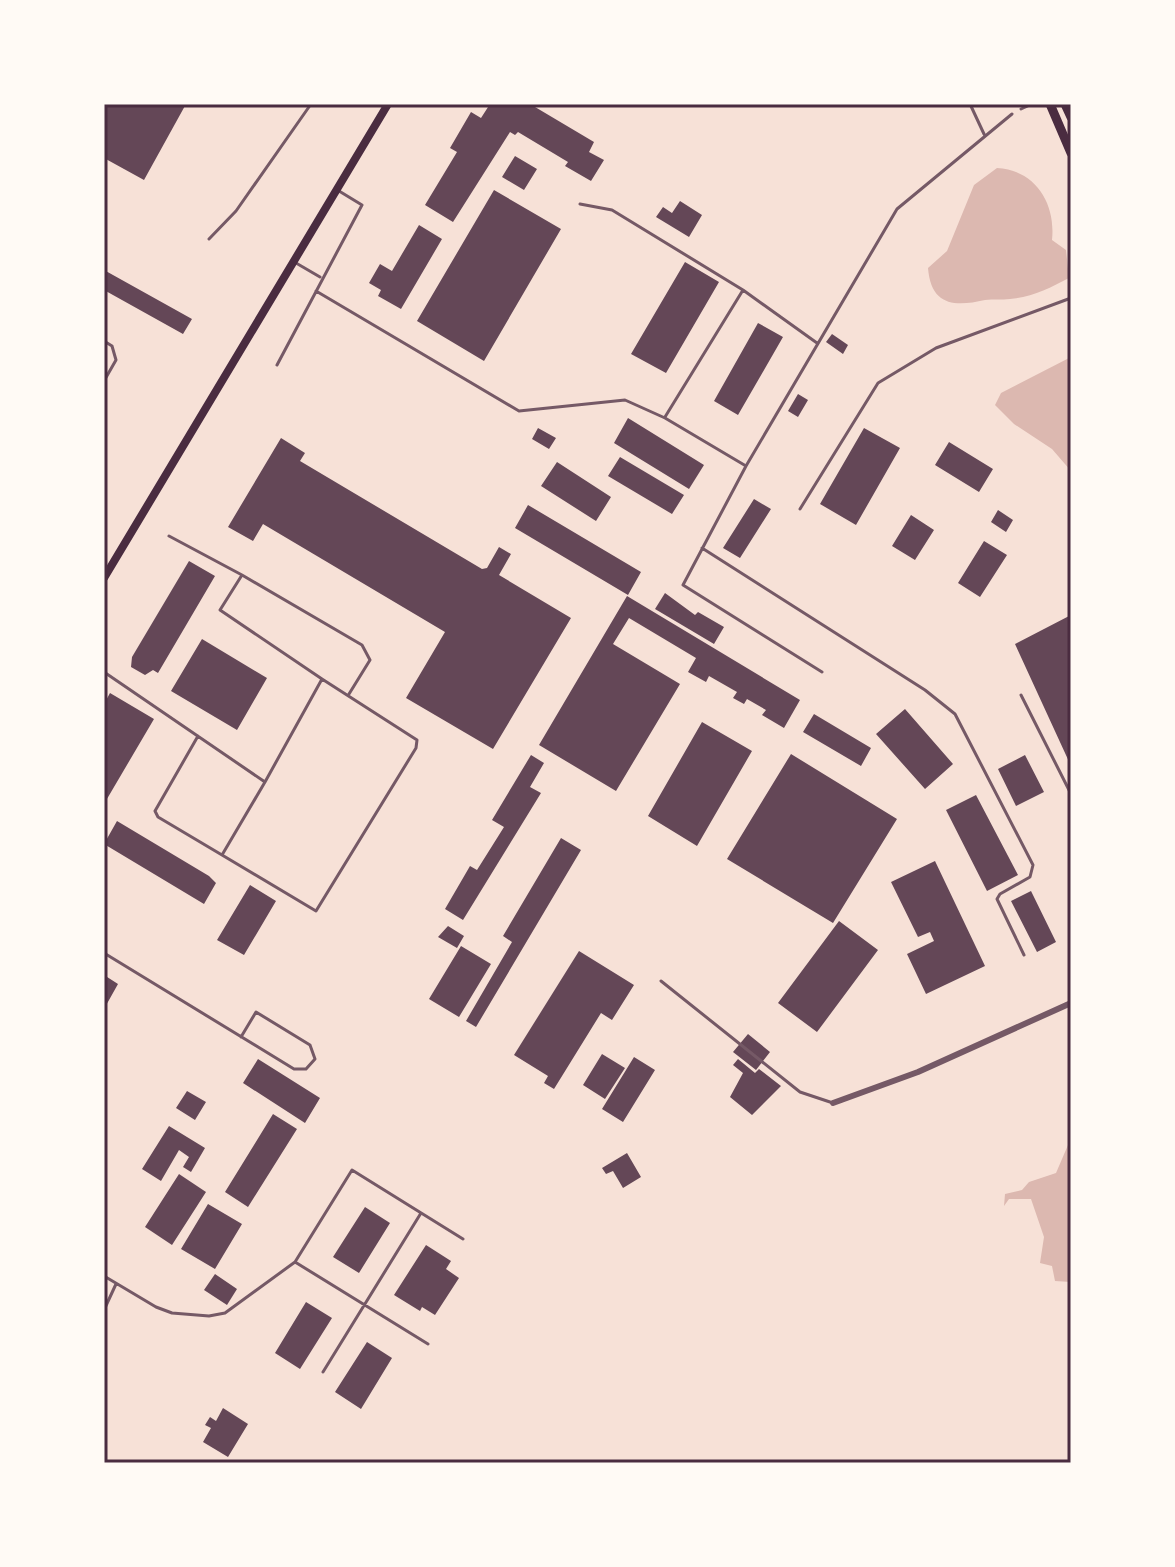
<svg xmlns="http://www.w3.org/2000/svg" width="1175" height="1567" font-family="'PT Sans Narrow',sans-serif">
	<style>
		.water { fill: #dcb8b0 }
		.building { fill: #644757 }
		.lines { fill: none; stroke-linecap: round; stroke-linejoin: round }
		.service { stroke: #755966; stroke-width: 3 }
		.minor { stroke: #755966; stroke-width: 6 }
		.secondary { stroke: #4a2c40; stroke-width: 8 }
		.primary { stroke: #4a2c40; stroke-width: 9 }
		.neatline { fill: none; stroke: #4a2c40; stroke-width: 3 }
	</style>
	<rect width="100%" height="100%" fill="#f7e1d7"/>
	<path class="water" d="M 997,168 C 1035,170 1056,203 1052,240 L 1066,250 L 1069,278 C 1050,288 1032,297 1010,299 C 1002,300 993,299 985,300 C 955,307 931,306 928,268 L 947,251 L 974,185 Z
		M 1071,357 L 1071,471 L 1052,449 L 1014,424 L 995,405 L 1001,393 Z
		M 1071,1138 L 1070,1271 L 1071,1282 L 1055,1281 L 1052,1266 L 1040,1263 L 1044,1237 L 1031,1199 L 1009,1199 L 1004,1206 L 1005,1194 L 1022,1190 L 1029,1182 L 1056,1173 Z"/>
	<path class="building" d="M 104,104 L 186,104 L 144,180 L 104,158 Z
		M 490,104 L 530,104 L 594,142 L 589,152 L 604,160 L 591,181 L 565,166 L 568,162 L 518,132 L 515,135 L 510,132 L 453,222 L 425,205 L 457,152 L 450,148 L 471,112 L 481,118 Z
		M 515,156 L 537,169 L 524,190 L 502,177 Z
		M 494,190 L 561,229 L 484,361 L 417,321 Z
		M 680,201 L 702,215 L 689,237 L 656,217 L 663,207 L 672,213 Z
		M 419,225 L 442,239 L 401,309 L 378,296 L 381,290 L 369,283 L 380,264 L 392,271 Z
		M 685,262 L 719,282 L 666,373 L 631,354 Z
		M 104,270 L 192,319 L 183,334 L 104,290 Z
		M 758,323 L 783,337 L 738,415 L 714,401 Z
		M 832,334 L 848,345 L 843,354 L 826,342 Z
		M 798,394 L 808,400 L 798,417 L 788,411 Z
		M 628,418 L 704,465 L 689,489 L 614,443 Z
		M 538,428 L 556,438 L 549,449 L 532,439 Z
		M 864,428 L 900,448 L 856,525 L 820,504 Z
		M 281,438 L 305,453 L 300,461 L 482,569 L 487,568 L 499,547 L 511,554 L 499,575 L 571,618 L 493,749 L 406,698 L 445,632 L 263,524 L 253,541 L 228,527 Z
		M 949,442 L 993,469 L 979,492 L 935,465 Z
		M 620,457 L 684,495 L 672,514 L 608,476 Z
		M 557,462 L 611,497 L 596,521 L 541,486 Z
		M 754,499 L 771,509 L 740,558 L 723,548 Z
		M 528,505 L 641,572 L 628,595 L 515,528 Z
		M 998,510 L 1013,520 L 1006,532 L 991,522 Z
		M 911,515 L 934,530 L 915,560 L 892,546 Z
		M 984,541 L 1007,555 L 980,597 L 958,583 Z
		M 189,561 L 215,576 L 158,673 L 153,670 L 145,675 L 131,667 L 132,657 Z
		M 665,593 L 695,615 L 698,612 L 724,627 L 714,644 L 655,609 Z
		M 627,596 L 800,700 L 784,728 L 762,715 L 766,710 L 747,699 L 744,704 L 733,698 L 737,692 L 709,676 L 706,682 L 688,672 L 696,658 L 629,618 L 613,644 L 680,684 L 616,791 L 539,745 Z
		M 1071,615 L 1071,766 L 1015,644 Z
		M 202,639 L 267,678 L 237,730 L 171,691 Z
		M 110,693 L 154,719 L 104,804 L 104,704 Z
		M 905,709 L 953,764 L 925,789 L 876,734 Z
		M 814,714 L 871,748 L 861,766 L 803,732 Z
		M 702,722 L 752,751 L 697,846 L 648,816 Z
		M 791,754 L 897,819 L 833,923 L 727,859 Z
		M 531,755 L 544,763 L 530,787 L 541,793 L 463,920 L 445,909 L 470,866 L 477,870 L 504,827 L 492,820 Z
		M 1025,755 L 1044,792 L 1016,806 L 998,769 Z
		M 976,795 L 1018,875 L 987,891 L 946,810 Z
		M 117,821 L 209,876 L 216,883 L 204,904 L 104,844 Z
		M 561,838 L 581,850 L 476,1027 L 466,1021 L 512,942 L 503,936 Z
		M 935,861 L 985,966 L 926,994 L 907,954 L 934,941 L 930,932 L 918,937 L 891,882 Z
		M 250,885 L 276,901 L 244,955 L 217,940 Z
		M 1031,891 L 1056,942 L 1037,952 L 1011,901 Z
		M 839,921 L 878,950 L 817,1032 L 778,1003 Z
		M 448,926 L 464,936 L 457,948 L 438,937 Z
		M 461,946 L 491,964 L 459,1017 L 429,999 Z
		M 579,951 L 634,985 L 612,1020 L 601,1013 L 554,1089 L 544,1083 L 548,1076 L 514,1055 Z
		M 104,975 L 118,984 L 104,1009 Z
		M 748,1034 L 770,1052 L 756,1070 L 733,1052 Z
		M 602,1054 L 625,1068 L 605,1099 L 583,1085 Z
		M 634,1057 L 655,1070 L 623,1122 L 602,1109 Z
		M 258,1059 L 320,1098 L 305,1123 L 243,1083 Z
		M 738,1059 L 755,1073 L 759,1069 L 781,1086 L 752,1115 L 730,1097 L 743,1073 L 733,1065 Z
		M 187,1091 L 206,1102 L 195,1120 L 176,1108 Z
		M 273,1114 L 297,1129 L 248,1207 L 225,1192 Z
		M 169,1126 L 205,1148 L 191,1172 L 183,1167 L 189,1157 L 179,1150 L 161,1181 L 142,1169 Z
		M 627,1153 L 641,1177 L 623,1188 L 613,1171 L 606,1174 L 602,1168 Z
		M 179,1174 L 206,1192 L 172,1245 L 145,1227 Z
		M 208,1204 L 242,1224 L 215,1269 L 181,1249 Z
		M 365,1207 L 390,1223 L 359,1273 L 333,1257 Z
		M 426,1245 L 451,1261 L 446,1269 L 459,1278 L 435,1315 L 422,1307 L 420,1311 L 394,1295 Z
		M 215,1274 L 237,1289 L 227,1305 L 204,1290 Z
		M 306,1302 L 332,1318 L 300,1369 L 275,1353 Z
		M 367,1342 L 392,1358 L 361,1409 L 335,1392 Z
		M 223,1408 L 248,1424 L 228,1457 L 203,1442 L 211,1428 L 205,1425 L 210,1417 L 216,1421 Z"/>
	<g class="lines">
		<path class="service" d="M 970,104 L 984,134
			M 1021,109 L 1032,104
			M 580,204 L 612,210 L 743,290
			M 209,239 L 236,211 L 311,104
			M 296,263 L 320,277
			M 316,291 L 519,411 L 625,400 L 665,418 L 746,466
			M 104,341 L 112,346 L 116,360 L 104,381
			M 277,365 L 362,205 L 339,191
			M 665,417 L 743,290 L 817,343
			M 800,509 L 878,383 L 936,348 L 1071,298
			M 702,548 L 925,690 L 955,714 L 1033,865 L 1030,877 L 1000,894 L 997,899 L 1024,955
			M 242,575 L 362,645 L 370,660 L 349,694
			M 104,672 L 265,782 L 322,679 L 220,610 L 242,575 L 169,536
			M 822,672 L 683,585 L 746,466 L 897,209 L 1012,114
			M 1021,695 L 1071,794
			M 198,736 L 155,811 L 158,817 L 222,855
			M 265,782 L 222,855 L 316,911 L 416,748 L 417,740 L 322,679
			M 104,953 L 294,1069 L 306,1069 L 315,1059 L 310,1045 L 256,1012 L 241,1037
			M 661,981 L 800,1092 L 833,1103
			M 295,1262 L 428,1344
			M 104,1276 L 156,1307 L 172,1313 L 209,1316 L 225,1313 L 295,1262 L 352,1170 L 463,1239
			M 104,1310 L 116,1284
			M 323,1372 L 421,1213"/>
		<path class="minor" d="M 833,1103 L 918,1072 L 1071,1003"/>
		<path class="secondary" d="M 104,578 L 388,104"/>
		<path class="primary" d="M 1050,104 L 1071,153
			M 1065,104 L 1071,117"/>
	</g>
	<rect width="1175" height="1567" fill="none" stroke="#fffaf5" stroke-width="212"/>
	<rect x="106" y="106" width="963" height="1355" class="neatline"/>
</svg>
